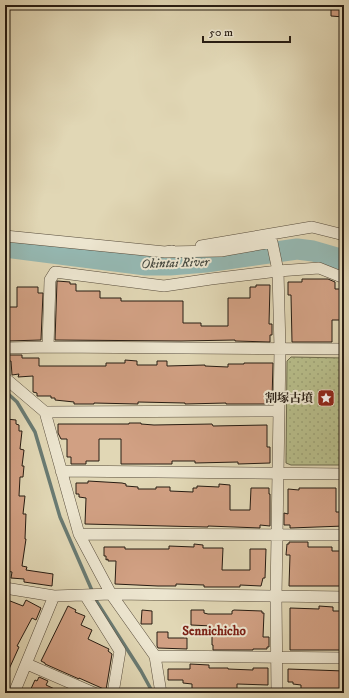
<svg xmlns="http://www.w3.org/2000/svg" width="349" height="698" font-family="'IM FELL DW Pica','Noto Serif JP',serif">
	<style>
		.grass { fill: url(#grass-dots); stroke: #6f6c4e }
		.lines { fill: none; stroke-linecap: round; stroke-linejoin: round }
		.stream { stroke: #697a72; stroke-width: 3.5 }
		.river { stroke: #95b8b2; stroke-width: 21 }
		.building { fill: #d1a083; stroke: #271c12 }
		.street-casing { stroke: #564b3b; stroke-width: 12 }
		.street { stroke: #ece5cf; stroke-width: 11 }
		.labels { text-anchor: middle; stroke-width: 4; stroke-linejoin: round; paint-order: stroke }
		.poi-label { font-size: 12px; font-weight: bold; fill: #271c12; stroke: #ece5cf; text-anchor: end }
		.water-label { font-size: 13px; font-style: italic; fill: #484b42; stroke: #ece5cf }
		.neighbourhood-label { font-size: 13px; font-weight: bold; fill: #7a1f14; stroke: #ece5cf }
	</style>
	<defs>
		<pattern id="grass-dots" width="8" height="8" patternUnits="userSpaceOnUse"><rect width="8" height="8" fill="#b7bd8a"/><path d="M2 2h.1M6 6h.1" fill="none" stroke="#9da276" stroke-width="1.8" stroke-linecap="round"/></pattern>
	</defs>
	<rect width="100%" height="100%" fill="#e1d7b5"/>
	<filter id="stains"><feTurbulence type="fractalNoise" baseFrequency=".005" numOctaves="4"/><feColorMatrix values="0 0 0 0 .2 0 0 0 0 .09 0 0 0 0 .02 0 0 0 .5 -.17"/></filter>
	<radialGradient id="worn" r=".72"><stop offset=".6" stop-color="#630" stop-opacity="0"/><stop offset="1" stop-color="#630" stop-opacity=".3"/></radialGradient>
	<path class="grass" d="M 291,357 L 344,358 L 344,465 L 291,465 L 286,463 L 287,361 Z"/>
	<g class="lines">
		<path class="stream" d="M 5,391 L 17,402 L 35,432 L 60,517 L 97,602 L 141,671 L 153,693"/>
		<path class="river" d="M 5,247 L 146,265 L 170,265 L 206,262 L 297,249 L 313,251 L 344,260"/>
	</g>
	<path class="building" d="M 331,5 L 344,5 L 344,17 L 331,16 Z
		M 302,279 L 328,279 L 335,282 L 335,289 L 344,289 L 344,320 L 332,320 L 332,342 L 292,342 L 291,295 L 288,295 L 288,282 L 302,282 Z
		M 57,281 L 70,282 L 70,284 L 76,284 L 76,291 L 100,291 L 100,298 L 121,298 L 121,301 L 183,301 L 183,323 L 201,323 L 201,326 L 228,326 L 228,298 L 250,298 L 250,287 L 256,287 L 256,285 L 270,285 L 269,324 L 272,324 L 272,335 L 270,335 L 270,342 L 235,341 L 235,340 L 181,341 L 55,340 Z
		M 17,287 L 38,287 L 38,293 L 43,293 L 41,340 L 7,341 L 5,307 L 17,307 Z
		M 6,355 L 22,355 L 22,358 L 39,358 L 39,366 L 106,366 L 106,363 L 125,363 L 125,360 L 137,361 L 137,365 L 157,365 L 157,361 L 167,361 L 167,366 L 205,365 L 205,366 L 228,367 L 228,364 L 244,364 L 244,363 L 273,363 L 272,400 L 270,400 L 270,404 L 226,404 L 226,403 L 185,404 L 185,403 L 138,402 L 138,404 L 94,403 L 94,404 L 74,404 L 74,402 L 55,400 L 55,398 L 51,398 L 51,396 L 37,396 L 37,393 L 33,392 L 33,376 L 18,377 L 19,374 L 12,375 L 11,361 L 6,361 Z
		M 6,419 L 16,420 L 16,424 L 19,425 L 19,431 L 22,431 L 20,449 L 24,450 L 22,466 L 24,466 L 23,477 L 20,477 L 19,496 L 25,496 L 23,514 L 26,514 L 25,539 L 26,539 L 22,566 L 27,567 L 26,570 L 53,574 L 52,586 L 24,582 L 24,579 L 11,578 L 12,572 L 6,571 L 9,550 L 5,550 L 7,508 L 5,507 L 6,491 L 5,491 L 5,479 L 6,479 L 8,446 L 5,445 L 5,421 Z
		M 129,423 L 141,423 L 141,424 L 154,425 L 212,424 L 213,426 L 267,425 L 267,447 L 270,447 L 270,463 L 238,464 L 238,462 L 195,463 L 195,461 L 172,461 L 172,464 L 121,464 L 121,439 L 99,439 L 99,461 L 86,461 L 86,464 L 71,464 L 71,457 L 67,457 L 67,439 L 61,439 L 58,433 L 58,424 L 129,424 Z
		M 88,481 L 122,483 L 126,484 L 126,486 L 138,487 L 138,489 L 156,489 L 156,487 L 170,487 L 170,491 L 193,492 L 193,488 L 197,488 L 197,486 L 219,487 L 219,484 L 230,485 L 230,510 L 250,510 L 251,488 L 269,488 L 269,494 L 270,494 L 270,526 L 260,525 L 260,528 L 208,526 L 208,527 L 206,527 L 85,524 L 86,498 L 79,497 L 79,494 L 76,494 L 76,483 L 88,483 Z
		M 299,488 L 336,488 L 336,512 L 344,512 L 344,526 L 290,528 L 290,525 L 284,525 L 284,513 L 288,514 L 288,489 L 299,490 Z
		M 289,542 L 308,542 L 308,547 L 332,547 L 332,551 L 344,551 L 344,581 L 343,581 L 343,586 L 289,586 L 290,555 L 286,555 L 287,544 L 289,544 Z
		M 194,544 L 203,545 L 203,548 L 223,548 L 222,570 L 250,570 L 250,549 L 266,549 L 265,578 L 263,578 L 261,586 L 240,585 L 240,587 L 204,587 L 204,585 L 176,584 L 176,586 L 158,586 L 115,584 L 116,561 L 108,561 L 108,559 L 106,560 L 106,556 L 104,556 L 104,547 L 125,547 L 125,549 L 169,549 L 169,546 L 194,547 Z
		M 5,599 L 23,606 L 26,600 L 41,608 L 36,620 L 32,618 L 17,646 L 19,647 L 5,678 Z
		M 68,606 L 76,610 L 75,612 L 85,616 L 81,625 L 92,630 L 88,639 L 109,649 L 108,651 L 112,654 L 106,690 L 79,678 L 79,679 L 45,664 L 45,663 L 41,661 Z
		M 319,606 L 333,607 L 333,611 L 344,611 L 344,650 L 290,650 L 290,608 L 319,609 Z
		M 142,610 L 152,611 L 152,624 L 141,624 Z
		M 191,610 L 204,610 L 204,613 L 208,614 L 232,614 L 232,611 L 234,610 L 262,611 L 262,613 L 264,613 L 263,637 L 269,637 L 269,647 L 267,647 L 267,649 L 253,649 L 253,650 L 213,650 L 213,645 L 212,645 L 212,626 L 191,625 Z
		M 157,632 L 168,632 L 168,638 L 187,638 L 187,649 L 158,648 L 157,646 Z
		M 190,664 L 209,665 L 209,668 L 228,668 L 228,669 L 253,670 L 253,668 L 268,668 L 268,685 L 237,684 L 237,693 L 192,693 L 192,684 L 183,683 L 183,680 L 168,680 L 168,669 L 190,669 Z
		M 288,669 L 344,671 L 344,685 L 341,685 L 341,693 L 301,693 L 301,685 L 293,684 L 293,682 L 288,682 Z
		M 39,677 L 48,681 L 46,685 L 63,693 L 29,693 L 35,680 L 37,681 Z"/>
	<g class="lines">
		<defs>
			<path id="street" d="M 5,236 L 165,252 L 172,251
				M 201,246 L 312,227 L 344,235
				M 165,252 L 221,251 L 272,242 L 278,271 L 280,349 L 276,597 L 277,693
				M 48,347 L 50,280 L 55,272 L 164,286 L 211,279 L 278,271 L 319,268 L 344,278
				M 5,348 L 48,347 L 344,349
				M 5,378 L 45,412 L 79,534 L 111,594 L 155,656 L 161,693
				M 45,412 L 279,411
				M 61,471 L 344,474
				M 79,534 L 344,535
				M 5,588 L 54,596 L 111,594 L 344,597
				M 85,595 L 120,651 L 113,693
				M 155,656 L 344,658
				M 27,664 L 94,693
				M 14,693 L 54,596"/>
		</defs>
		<use href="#street" class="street-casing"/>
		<use href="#street" class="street"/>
	</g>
	<defs>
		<symbol id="sight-square" viewBox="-11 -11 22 22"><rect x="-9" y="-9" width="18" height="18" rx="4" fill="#8f2418" stroke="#ece5cf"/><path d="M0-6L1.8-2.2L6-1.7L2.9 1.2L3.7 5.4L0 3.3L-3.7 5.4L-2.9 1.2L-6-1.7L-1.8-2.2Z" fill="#fff"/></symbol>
	</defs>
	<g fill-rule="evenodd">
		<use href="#sight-square" x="316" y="388" width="20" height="20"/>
	</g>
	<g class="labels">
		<g class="poi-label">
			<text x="313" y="402">割塚古墳</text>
		</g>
		<g class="water-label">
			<text transform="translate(175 262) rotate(-2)" y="5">Okintai River</text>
		</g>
		<g class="neighbourhood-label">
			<text x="214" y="635">Sennichicho</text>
		</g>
	</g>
	<rect width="349" height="698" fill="none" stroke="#e1d7b5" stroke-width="20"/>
	<rect x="6" y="6" width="337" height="686" fill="none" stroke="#271c12" stroke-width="2"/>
	<rect x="10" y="10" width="329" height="678" fill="none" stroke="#271c12"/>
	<path d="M203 36v6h87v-6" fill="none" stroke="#271c12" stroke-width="2"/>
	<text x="209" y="36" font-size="12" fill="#271c12" stroke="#ece5cf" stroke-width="3" paint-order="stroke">50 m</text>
	<rect width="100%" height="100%" filter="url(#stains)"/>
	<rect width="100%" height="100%" fill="url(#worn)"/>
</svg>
